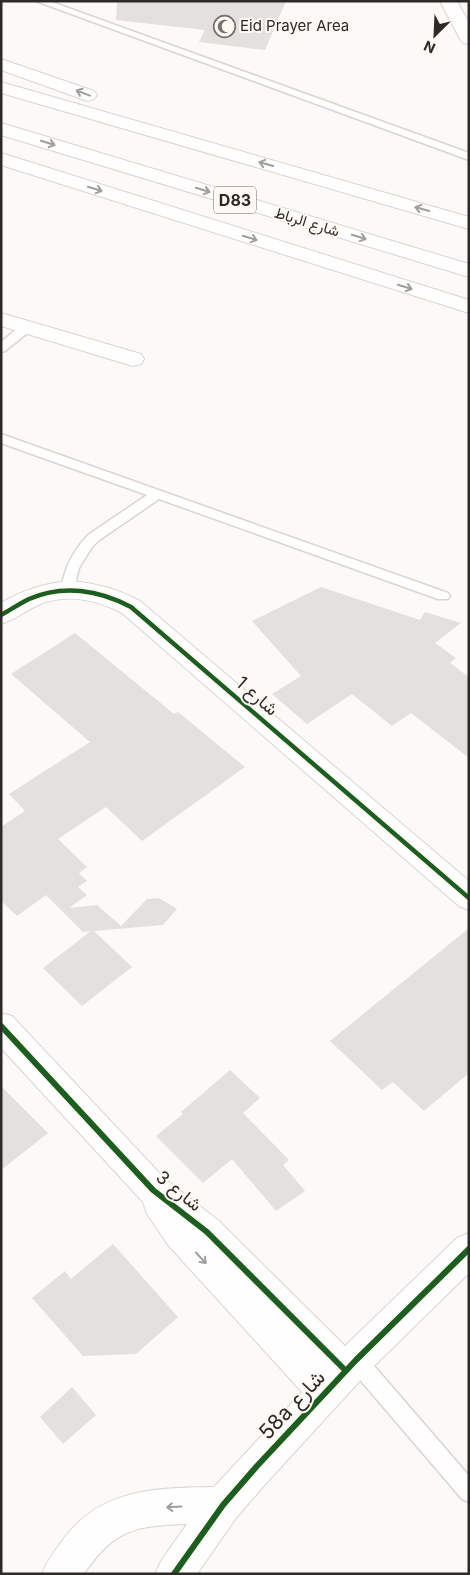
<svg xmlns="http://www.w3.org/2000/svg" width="470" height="1575" font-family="Inter,Vazirmatn,sans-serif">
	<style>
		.building { fill: #e3e0de }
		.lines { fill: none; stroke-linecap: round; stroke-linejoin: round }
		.service-casing { stroke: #d8d5d3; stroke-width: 3 }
		.minor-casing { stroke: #d8d5d3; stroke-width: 2 }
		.motorway-casing { stroke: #d8d5d3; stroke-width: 2 }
		.service { fill: #fffefe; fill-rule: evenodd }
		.minor { fill: #fffefe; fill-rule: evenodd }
		.motorway { fill: #fffefe; fill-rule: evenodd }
		.cycleway-far1-casing { stroke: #fff9f4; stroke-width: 8 }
		.cycleway-casing { stroke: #fff9f4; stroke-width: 9 }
		.cycleway-far1 { stroke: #1b5e20; stroke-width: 4.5 }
		.cycleway { stroke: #1b5e20; stroke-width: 6 }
		.oneway { stroke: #a09f9e }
		.labels { text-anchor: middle; stroke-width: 4; stroke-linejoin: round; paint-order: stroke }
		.far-poi-label { font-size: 15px; fill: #2d2a28; stroke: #fff9f4; text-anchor: start }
		.far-street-label { font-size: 15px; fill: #2d2a28; stroke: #fff9f4 }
		.shield { fill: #fff9f4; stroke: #6c6865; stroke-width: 1 }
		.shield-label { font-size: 16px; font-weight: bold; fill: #2d2a28 }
		.street-label { font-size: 18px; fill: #2d2a28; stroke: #fff9f4 }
		.near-street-label { font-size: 21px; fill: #2d2a28; stroke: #fff9f4 }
	</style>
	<rect width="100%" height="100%" fill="#fcf9f7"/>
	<path class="building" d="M 117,1 L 286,1 L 265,50 L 199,42 L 205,30 L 116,20 Z
		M 321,587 L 420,620 L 425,612 L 461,623 L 435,643 L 456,658 L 450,663 L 469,677 L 469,758 L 411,713 L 392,726 L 352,694 L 307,724 L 272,694 L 301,676 L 252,621 Z
		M 75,633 L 174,714 L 178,712 L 245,767 L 142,841 L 106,807 L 58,839 L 87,867 L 79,873 L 87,881 L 78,887 L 87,895 L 69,908 L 97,905 L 121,926 L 147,899 L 159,898 L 177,909 L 163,925 L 94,931 L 132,967 L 82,1006 L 43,968 L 91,931 L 83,932 L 46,895 L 17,916 L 1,901 L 1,827 L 25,811 L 9,794 L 90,742 L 11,674 Z
		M 469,928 L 469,1073 L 424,1111 L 393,1082 L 382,1090 L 330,1041 Z
		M 230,1070 L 260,1098 L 243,1113 L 289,1160 L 283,1165 L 305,1191 L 276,1211 L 232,1159 L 203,1183 L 156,1136 L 183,1114 L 181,1112 Z
		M 1,1086 L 48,1133 L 1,1170 Z
		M 113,1244 L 178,1317 L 136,1354 L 83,1356 L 32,1298 L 65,1271 L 71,1279 Z
		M 72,1387 L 96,1415 L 63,1444 L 40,1417 Z"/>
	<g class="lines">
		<defs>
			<path id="service" d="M 36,1 L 49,1 L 469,153 L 469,160 Z
				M 27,323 L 31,324 L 33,327 L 31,330 L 5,351 L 1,352 L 1,342 L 23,324 Z
				M 1,434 L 448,593 L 450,596 L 448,599 L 438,599 L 159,499 L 98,541 L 92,547 L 79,568 L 73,593 L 63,593 L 61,590 C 64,568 73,551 88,535 L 147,495 L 1,443 Z
				M 356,1350 L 363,1353 L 469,1476 L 469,1502 L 462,1499 L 349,1367 L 346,1360 L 349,1353 Z"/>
			<path id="minor" d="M 1,313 L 141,354 L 144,359 L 141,364 L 133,366 L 1,326 Z
				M 70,581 C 95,583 118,589 140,601 L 469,881 L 469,910 L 459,906 L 122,613 C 95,599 64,593 36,606 C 24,612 14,620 1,624 L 1,603 C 23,590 45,583 70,581 Z
				M 1,1013 L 12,1016 L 165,1179 L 219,1221 L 345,1346 L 457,1238 L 469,1233 L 469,1273 L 368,1372 L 270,1479 L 236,1518 L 197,1574 L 155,1574 L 161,1561 L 187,1524 C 134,1526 115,1529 84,1574 L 42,1574 C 47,1561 54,1552 62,1541 C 100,1488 155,1488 214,1487 L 302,1392 L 168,1245 L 147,1214 L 143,1202 L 1,1048 Z"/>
			<path id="motorway" d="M 440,1 L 457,1 L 469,23 L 469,44 L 463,43 L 460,39 Z
				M 1,59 L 94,91 L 97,95 L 94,99 L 88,101 L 82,99 L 1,70 Z
				M 1,82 L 469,217 L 469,229 L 1,93 Z
				M 1,123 L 469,264 L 469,277 L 1,135 Z
				M 1,153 L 469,300 L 469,313 L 1,165 Z"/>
		</defs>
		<use href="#service" class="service-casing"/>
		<use href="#minor" class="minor-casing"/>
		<use href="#motorway" class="motorway-casing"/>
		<use href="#service" class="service"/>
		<use href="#minor" class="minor"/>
		<use href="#motorway" class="motorway"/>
		<defs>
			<path id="cycleway-far1" d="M 1,615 C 10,610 19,604 29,599 C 63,584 99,590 131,607 L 469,898"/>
			<path id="cycleway" d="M 1,1026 L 153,1190 L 207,1232 L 346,1371
				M 174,1574 L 223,1505 L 257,1466 L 356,1360 L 469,1249"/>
		</defs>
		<use href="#cycleway-far1" class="cycleway-far1-casing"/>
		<use href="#cycleway" class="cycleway-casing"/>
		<use href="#cycleway-far1" class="cycleway-far1"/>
		<use href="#cycleway" class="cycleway"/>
	</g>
	<defs><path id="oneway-shaft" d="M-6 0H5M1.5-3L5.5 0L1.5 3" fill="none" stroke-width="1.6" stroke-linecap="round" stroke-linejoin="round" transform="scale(1.25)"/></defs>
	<g class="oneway">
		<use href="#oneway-shaft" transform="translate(83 93) rotate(-159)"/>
		<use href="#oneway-shaft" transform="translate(48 143) rotate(17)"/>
		<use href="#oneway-shaft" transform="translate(266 164) rotate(-164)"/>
		<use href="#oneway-shaft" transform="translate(95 189) rotate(17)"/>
		<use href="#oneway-shaft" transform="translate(203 190) rotate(17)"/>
		<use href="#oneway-shaft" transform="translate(422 209) rotate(-164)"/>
		<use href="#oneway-shaft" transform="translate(359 237) rotate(17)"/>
		<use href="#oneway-shaft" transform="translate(250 238) rotate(17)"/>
		<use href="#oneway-shaft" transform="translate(405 287) rotate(17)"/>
		<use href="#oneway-shaft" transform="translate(201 1258) rotate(47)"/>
		<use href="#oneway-shaft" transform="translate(174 1507) rotate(177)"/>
	</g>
	<defs>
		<symbol id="mosque-ring" viewBox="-11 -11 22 22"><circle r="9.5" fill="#fff9f4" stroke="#757270" stroke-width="1.5"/><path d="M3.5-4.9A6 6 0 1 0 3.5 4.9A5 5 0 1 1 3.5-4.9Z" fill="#757270"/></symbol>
	</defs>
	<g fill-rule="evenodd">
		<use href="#mosque-ring" x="212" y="14" width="25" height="25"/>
	</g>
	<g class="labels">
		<g class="far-poi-label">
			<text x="240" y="31">Eid Prayer Area</text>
		</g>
		<g class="far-street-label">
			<text transform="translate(307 222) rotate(17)" y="5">شارع الرباط</text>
		</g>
		<rect class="shield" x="214" y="186.5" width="42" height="27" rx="4"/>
		<g class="shield-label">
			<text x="235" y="206">D83</text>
		</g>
		<g class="street-label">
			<text transform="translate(257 696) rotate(41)" y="6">شارع 1</text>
			<text transform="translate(179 1191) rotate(39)" y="6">شارع 3</text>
		</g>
		<g class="near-street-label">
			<text transform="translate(292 1405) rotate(-47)" y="7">58a شارع</text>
		</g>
	</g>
	<rect width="470" height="1575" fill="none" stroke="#2d2a28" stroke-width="5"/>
	<g transform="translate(435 35) rotate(204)" stroke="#fff9f4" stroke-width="4" paint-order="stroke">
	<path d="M0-4L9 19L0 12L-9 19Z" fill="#2d2a28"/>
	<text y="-8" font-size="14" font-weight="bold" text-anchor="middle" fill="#2d2a28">N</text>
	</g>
</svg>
